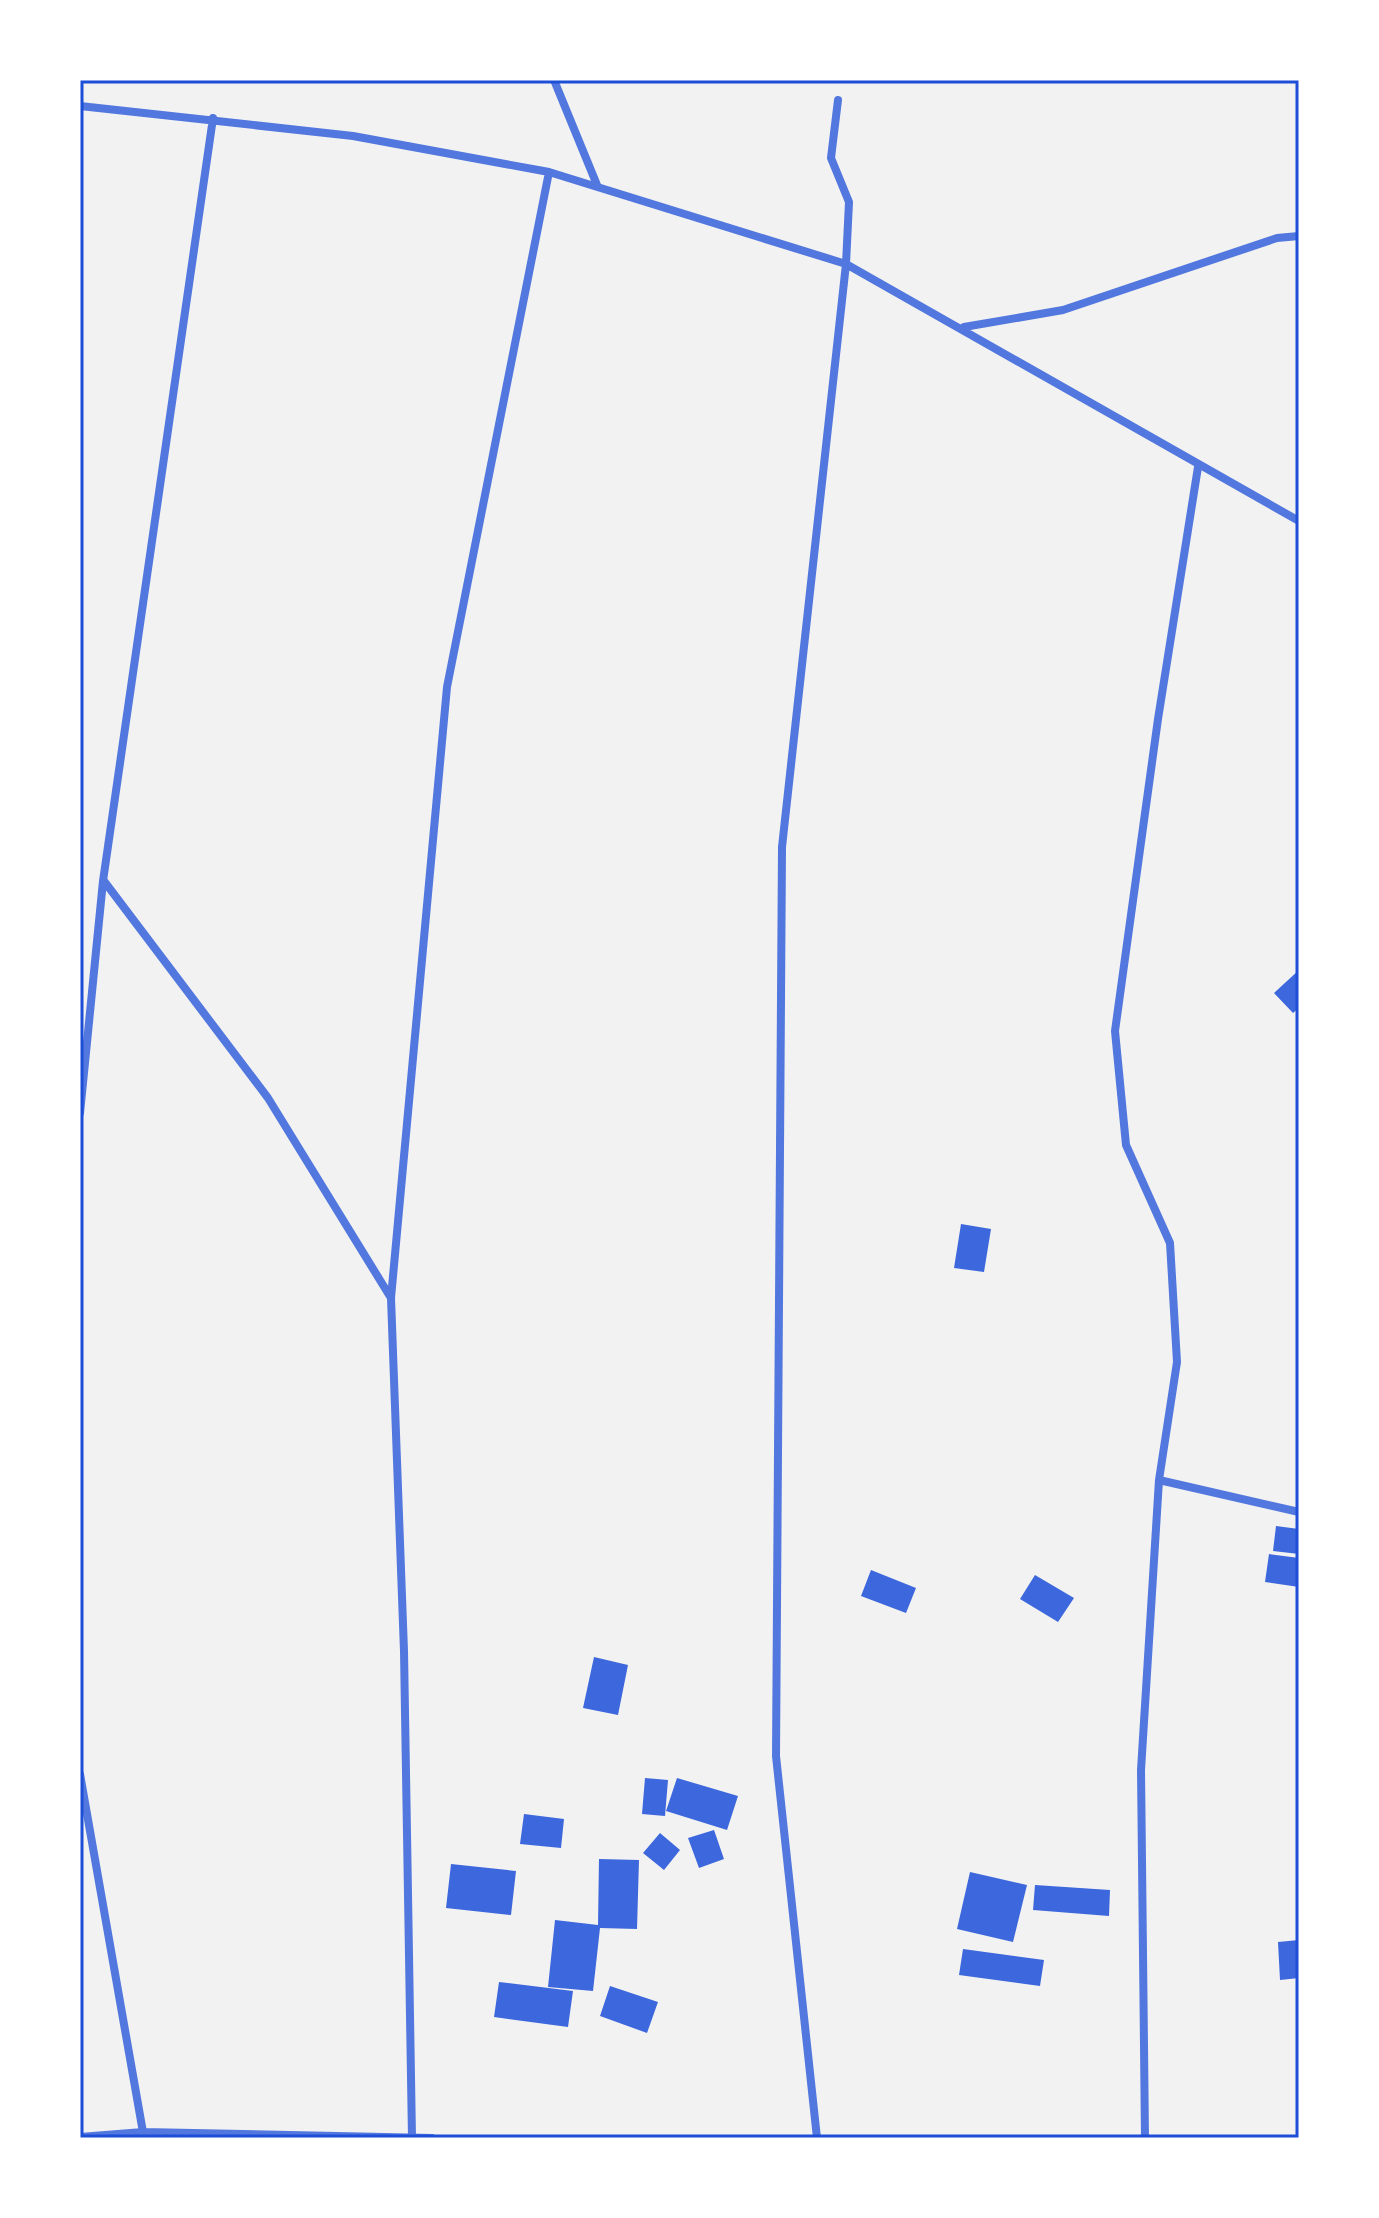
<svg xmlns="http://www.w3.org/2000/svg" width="1379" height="2218" font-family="'IBM Plex Serif',serif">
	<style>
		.building { fill: #3d67dc }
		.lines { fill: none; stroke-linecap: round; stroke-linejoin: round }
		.minor { stroke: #5277de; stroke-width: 8 }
		.neatline { fill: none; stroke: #1d4ed8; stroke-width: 3 }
	</style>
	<rect width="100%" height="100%" fill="#f2f2f2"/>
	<path class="building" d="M 1299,970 L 1299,1008 L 1293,1013 L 1274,993 Z
		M 961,1224 L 991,1229 L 984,1272 L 954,1268 Z
		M 1276,1526 L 1299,1529 L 1299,1554 L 1273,1551 Z
		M 1269,1554 L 1299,1558 L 1299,1587 L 1265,1582 Z
		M 871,1570 L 916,1588 L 906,1613 L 861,1596 Z
		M 1035,1575 L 1074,1598 L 1058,1622 L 1020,1599 Z
		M 594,1657 L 628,1665 L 618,1715 L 583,1708 Z
		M 645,1778 L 668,1780 L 665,1816 L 642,1814 Z
		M 677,1778 L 738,1796 L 727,1830 L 666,1811 Z
		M 524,1814 L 564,1819 L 561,1848 L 520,1844 Z
		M 714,1830 L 724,1859 L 699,1868 L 688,1838 Z
		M 660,1833 L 680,1850 L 664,1870 L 643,1853 Z
		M 599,1859 L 639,1860 L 637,1929 L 600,1928 L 593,1991 L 548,1987 L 555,1920 L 598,1925 Z
		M 451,1864 L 516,1871 L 511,1915 L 446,1908 Z
		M 970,1872 L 1027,1885 L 1013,1942 L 957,1929 Z
		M 1035,1885 L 1110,1890 L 1109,1916 L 1033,1910 Z
		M 1299,1940 L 1299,1978 L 1280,1980 L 1278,1942 Z
		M 963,1949 L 1044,1960 L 1040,1986 L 959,1975 Z
		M 499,1982 L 573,1991 L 568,2027 L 494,2017 Z
		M 610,1986 L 658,2002 L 647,2033 L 600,2016 Z"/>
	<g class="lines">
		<path class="minor" d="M 554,80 L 597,185
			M 80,106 L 353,136 L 549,172 L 846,264 L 1299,521
			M 964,327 L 1063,310 L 1277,238 L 1299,236
			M 104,881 L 268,1098 L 391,1298
			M 80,1113 L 103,881 L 213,118
			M 1159,1480 L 1299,1512
			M 80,1774 L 144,2138
			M 80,2137 L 143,2132 L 432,2138
			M 412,2138 L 404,1651 L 391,1298 L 447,687 L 549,172
			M 817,2138 L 776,1756 L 782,847 L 846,264 L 849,202 L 831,158 L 838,100
			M 1145,2138 L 1141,1770 L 1159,1480 L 1177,1362 L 1170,1243 L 1126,1145 L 1115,1031 L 1158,719 L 1198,467"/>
	</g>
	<rect width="1379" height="2218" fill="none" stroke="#ffffff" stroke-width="164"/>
	<rect x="82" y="82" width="1215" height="2054" class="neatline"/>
</svg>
